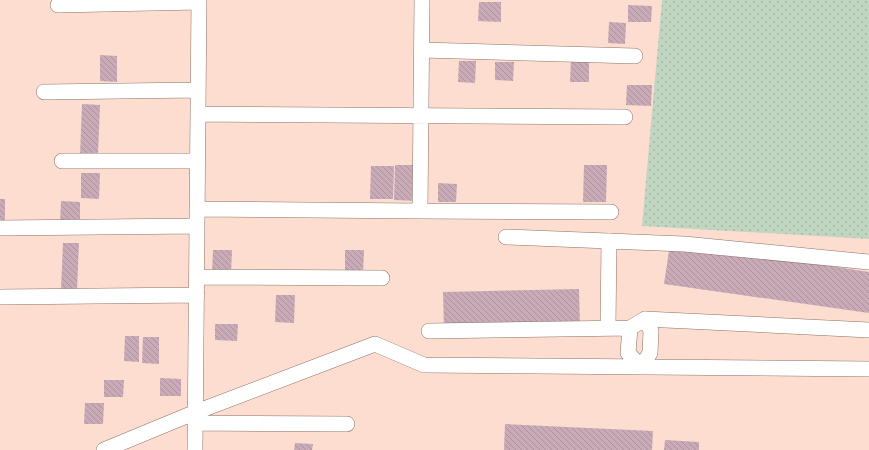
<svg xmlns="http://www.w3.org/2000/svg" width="869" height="450" font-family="Arial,sans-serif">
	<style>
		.grass { fill: url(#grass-dots) }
		.building { fill: url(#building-back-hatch) }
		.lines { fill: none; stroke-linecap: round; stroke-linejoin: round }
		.street-casing { stroke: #8e7366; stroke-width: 16 }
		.street { stroke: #fff; stroke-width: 15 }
	</style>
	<defs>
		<pattern id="grass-dots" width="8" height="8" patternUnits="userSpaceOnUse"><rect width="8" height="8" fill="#c1d6c1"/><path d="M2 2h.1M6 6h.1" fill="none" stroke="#a5b6a4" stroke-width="1.8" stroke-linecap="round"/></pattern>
		<pattern id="building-back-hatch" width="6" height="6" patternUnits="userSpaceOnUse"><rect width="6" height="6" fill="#c9abb8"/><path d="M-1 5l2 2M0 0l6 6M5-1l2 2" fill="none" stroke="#ac929d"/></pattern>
	</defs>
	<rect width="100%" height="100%" fill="#fcddcf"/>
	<path class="grass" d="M 662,0 L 869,0 L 869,239 L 642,226 Z"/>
	<path class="building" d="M 479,2 L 501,2 L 501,22 L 478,21 Z
		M 628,5 L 652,6 L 651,22 L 628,22 Z
		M 609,22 L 626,23 L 625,44 L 608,43 Z
		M 100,55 L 117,56 L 117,82 L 100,81 Z
		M 571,60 L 589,61 L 589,82 L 570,82 Z
		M 459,61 L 476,61 L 475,83 L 458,82 Z
		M 495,62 L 514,62 L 513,81 L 495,80 Z
		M 627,85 L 652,85 L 651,106 L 626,105 Z
		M 82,104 L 100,105 L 98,155 L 80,155 Z
		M 395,165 L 419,165 L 418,201 L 394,200 Z
		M 584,165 L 607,165 L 606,202 L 583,202 Z
		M 371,166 L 394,166 L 393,199 L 370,199 Z
		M 81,173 L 100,173 L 99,199 L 81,198 Z
		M 438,183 L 457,184 L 456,202 L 438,202 Z
		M 0,199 L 5,199 L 5,222 L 0,222 Z
		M 61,201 L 80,202 L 80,225 L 60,225 Z
		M 63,243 L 79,243 L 77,290 L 61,289 Z
		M 670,244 L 684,244 L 869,272 L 869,313 L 664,284 Z
		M 213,250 L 232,250 L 231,274 L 212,274 Z
		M 345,250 L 364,250 L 363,274 L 345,274 Z
		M 579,289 L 580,326 L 444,329 L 443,292 Z
		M 276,295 L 295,295 L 294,323 L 275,322 Z
		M 215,324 L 238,324 L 237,341 L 215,340 Z
		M 125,336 L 139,336 L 139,362 L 124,361 Z
		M 143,337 L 159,337 L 159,364 L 142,363 Z
		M 160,378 L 181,379 L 181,396 L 160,396 Z
		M 104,380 L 124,380 L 123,397 L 104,397 Z
		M 85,403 L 104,403 L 103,424 L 84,424 Z
		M 505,424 L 653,431 L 652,450 L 504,450 Z
		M 665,440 L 699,442 L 699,450 L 664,450 Z
		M 295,443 L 313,444 L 312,450 L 294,450 Z"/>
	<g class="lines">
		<defs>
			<path id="street" d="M 422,0 L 420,211 L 611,212
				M 58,5 L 199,2
				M 422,50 L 635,56
				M 44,92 L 198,90
				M 198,114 L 625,117
				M 62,161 L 198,161
				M 197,209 L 420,211
				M 0,228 L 197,226
				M 506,237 L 684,244 L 869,262
				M 197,277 L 382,278
				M 0,297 L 197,295
				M 608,328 L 609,241
				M 630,328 L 628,353 L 641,367
				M 429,331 L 630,328 L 645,319 L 869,330
				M 641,367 L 650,353 L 651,331 L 645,319
				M 195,423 L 347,424
				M 104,450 L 196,412 L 375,344 L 424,365 L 869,369
				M 195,450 L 199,0"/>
		</defs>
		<use href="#street" class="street-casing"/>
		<use href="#street" class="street"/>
	</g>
</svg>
